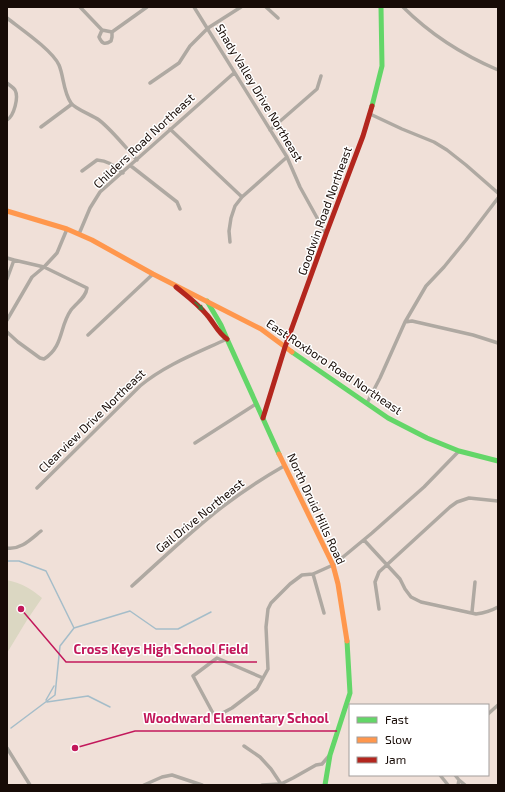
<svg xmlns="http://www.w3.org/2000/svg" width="505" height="792" font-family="'Exo 2',sans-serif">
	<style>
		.green { fill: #dbd7c2 }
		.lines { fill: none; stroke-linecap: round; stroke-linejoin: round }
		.stream { stroke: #a5bdc9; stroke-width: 1.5 }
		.street { stroke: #afa9a2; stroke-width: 3.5 }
		.fast { stroke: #63d668; stroke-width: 5 }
		.slow { stroke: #ff974d; stroke-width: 5 }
		.jam { stroke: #b3261e; stroke-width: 5 }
		.oneway { fill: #417b3c }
		.labels { text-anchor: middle; stroke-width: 3; stroke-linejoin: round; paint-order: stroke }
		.street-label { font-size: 12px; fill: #170b06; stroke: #fff }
		.leader { fill: none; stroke: #c2185b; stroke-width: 1.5 }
		.callout-dot { fill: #c2185b; stroke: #fff; stroke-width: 1.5 }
		.callout-label { font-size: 13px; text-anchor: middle; font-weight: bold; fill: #c2185b; stroke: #fff; stroke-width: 3; stroke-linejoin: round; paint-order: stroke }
	</style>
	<rect width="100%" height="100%" fill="#f0e0d8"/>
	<path class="green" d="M 7,580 C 23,584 30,588 42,598 L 27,620 L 7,653 Z"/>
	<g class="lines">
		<path class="stream" d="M 7,561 L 19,561 L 46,571 L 74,628 L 60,646 L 55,695 L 11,728
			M 74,628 L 130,611 L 156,629 L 178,629 L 211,612
			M 46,700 L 54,686
			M 47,702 L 88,696 L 110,707"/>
		<path class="street" d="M 80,7 L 102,30 L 112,32 L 147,7
			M 194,7 L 287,157 L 300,187 L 326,234
			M 266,7 L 278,18
			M 403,7 C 430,34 463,55 498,70
			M 7,18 C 21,29 52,50 59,65 C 64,77 63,91 71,103 C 75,109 92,115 99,120 C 112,130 126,148 137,160
			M 102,30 L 99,37 C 102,44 105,45 111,41 L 112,37 L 112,32
			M 7,83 C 9,85 13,87 15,90 C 19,97 14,116 7,120
			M 150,83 L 179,63 L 190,46 L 208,28 L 241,7
			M 370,114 L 402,129 L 434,142 L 447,150 L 466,165 L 498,193
			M 41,127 L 72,104
			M 170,129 L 242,197
			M 270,130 L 317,89 L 321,76
			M 131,166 L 177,202 L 180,209
			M 82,171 L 97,160 C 109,161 114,166 123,173
			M 79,234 L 90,208 L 100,192 L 234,73
			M 230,242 L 229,231 L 231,218 L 235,206 L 242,197 L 287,157
			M 7,258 L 14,260 L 7,279
			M 14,260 L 44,267 L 57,253 L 67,229
			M 7,320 L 32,277 L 44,267 L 87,288 C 86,298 76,303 71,310 C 59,327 64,346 44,359 L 40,358 L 18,342 L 7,332
			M 405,322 L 412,321 L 473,335 L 498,343
			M 88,335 L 153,274
			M 367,403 L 380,378 L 405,322 L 426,286 L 444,267 L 466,240 L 498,198
			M 195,443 L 256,404
			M 37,488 L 140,386 C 165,365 197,353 227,339
			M 364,540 L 400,579 L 405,589 L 411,597 L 421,602 L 476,614 C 484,613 491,611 498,607
			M 7,548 C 21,550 31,539 41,531
			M 313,574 L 324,613
			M 132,586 C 162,559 191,531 222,507 C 242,492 263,478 284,466
			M 379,609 L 375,582 L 379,572 L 450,507 L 457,502 L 469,498 L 498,501
			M 472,612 L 475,582
			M 217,658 L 263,678 L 257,689 L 232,708 L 215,717 L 193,676 Z
			M 263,678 L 268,669 L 266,627 L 268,609 L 271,603 L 290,584 L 302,575 L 313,574 L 333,565 L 337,562 L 372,533 L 424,487 L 459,451
			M 488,714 L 498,705
			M 244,746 L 260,757 L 271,769 L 281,784
			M 7,748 L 30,785
			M 440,775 L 448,785
			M 455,775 L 459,780 L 458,785
			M 459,780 L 465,785
			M 144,785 L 162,777 L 172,775 L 202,785
			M 262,785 L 281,784 L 293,778 L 316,765 L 322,764 L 329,756"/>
		<path class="fast" d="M 372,106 L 382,66 L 381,7
			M 207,301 L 221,325 L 227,339 L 279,454
			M 292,352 L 388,418 L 427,438 L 459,451 L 498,461
			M 325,785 L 330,755 L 350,693 L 347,641"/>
		<path class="slow" d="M 7,211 L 67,229 L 92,240 L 153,274 L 261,329 L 292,352
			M 279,454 L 333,565 L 338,584 L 347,641"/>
		<path class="jam" d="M 176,287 C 187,296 198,304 207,315 C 214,323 218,333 227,339
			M 263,418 L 285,347 L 326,234 L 363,136 L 372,106"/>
	</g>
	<defs><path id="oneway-solid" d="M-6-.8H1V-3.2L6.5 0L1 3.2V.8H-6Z"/></defs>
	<use class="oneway" href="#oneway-solid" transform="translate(199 306) rotate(44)"/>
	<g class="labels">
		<g class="street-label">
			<text transform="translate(259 93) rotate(59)" y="4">Shady Valley Drive Northeast</text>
			<text transform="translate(144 141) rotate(-43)" y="4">Childers Road Northeast</text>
			<text transform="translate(325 211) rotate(-70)" y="4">Goodwin Road Northeast</text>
			<text transform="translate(334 367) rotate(34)" y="4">East Roxboro Road Northeast</text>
			<text transform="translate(92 421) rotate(-44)" y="4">Clearview Drive Northeast</text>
			<text transform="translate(316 509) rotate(65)" y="4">North Druid Hills Road</text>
			<text transform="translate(200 516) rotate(-39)" y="4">Gail Drive Northeast</text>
		</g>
	</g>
	<path class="leader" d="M21 609L66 662H257M75 748L135 731H337"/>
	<g class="callout-dot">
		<circle cx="21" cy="609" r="4"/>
		<circle cx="75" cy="748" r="4"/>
	</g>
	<g class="callout-label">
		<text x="161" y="654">Cross Keys High School Field</text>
		<text x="236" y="723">Woodward Elementary School</text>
	</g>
	<rect width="505" height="792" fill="none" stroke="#170b06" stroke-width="16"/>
	<rect x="349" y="704" width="140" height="72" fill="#ffffff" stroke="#a29d9b"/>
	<rect x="357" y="717" width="20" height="6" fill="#63d668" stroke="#a29d9b"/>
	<text x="385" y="724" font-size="12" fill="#170b06">Fast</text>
	<rect x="357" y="737" width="20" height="6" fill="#ff974d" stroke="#a29d9b"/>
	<text x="385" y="744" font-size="12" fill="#170b06">Slow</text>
	<rect x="357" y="757" width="20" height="6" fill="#b3261e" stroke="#a29d9b"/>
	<text x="385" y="764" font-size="12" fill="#170b06">Jam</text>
</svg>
